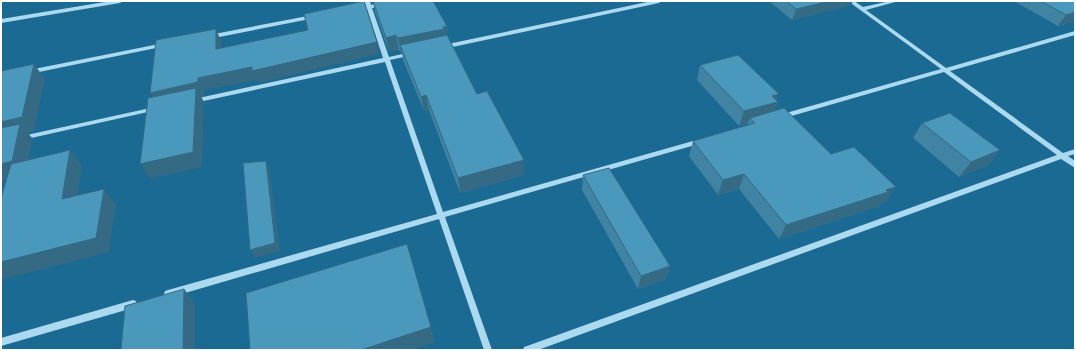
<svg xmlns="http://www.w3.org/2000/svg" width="1076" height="351" font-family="Lato,sans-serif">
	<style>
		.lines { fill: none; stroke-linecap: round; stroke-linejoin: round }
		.minor { fill: #abd9ef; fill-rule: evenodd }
		.wall { fill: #4083a3 }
		.shaded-wall { fill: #346a84 }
		.building { fill: #4b98bd; stroke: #346a84 }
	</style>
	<rect width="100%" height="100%" fill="#1a6a93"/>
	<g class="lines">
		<path class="minor" d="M 111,1 L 123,1 L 120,3 L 1,23 L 1,19 Z
			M 364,1 L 370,1 L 371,5 L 388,1 L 399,1 L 396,3 L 372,8 L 389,57 L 411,52 L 414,54 L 413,55 L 390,60 L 443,212 L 700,139 L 703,141 L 702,143 L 445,217 L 492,350 L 484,350 L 439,219 L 168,298 L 165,297 L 164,294 L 165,291 L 168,290 L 437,214 L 385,62 L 194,103 L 191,101 L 194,99 L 383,58 L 367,9 L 357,11 L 354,9 L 366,6 Z
			M 652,1 L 662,1 L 659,3 L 443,49 L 440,47 L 443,45 Z
			M 848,1 L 854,1 L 863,7 L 890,1 L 899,1 L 866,10 L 946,68 L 1075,31 L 1075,35 L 950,71 L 1063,153 L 1075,149 L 1075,154 L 1068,156 L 1075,161 L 1075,168 L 1061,159 L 538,350 L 523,350 L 524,347 L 527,346 L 1057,155 L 944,72 L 781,119 L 779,119 L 778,117 L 779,115 L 941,69 Z
			M 313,15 L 316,17 L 315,18 L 209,39 L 206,37 L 209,35 Z
			M 164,43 L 167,45 L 166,46 L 29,74 L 26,72 L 29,70 Z
			M 155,107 L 157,108 L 158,109 L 157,110 L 22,140 L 19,138 L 22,136 Z
			M 133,300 L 136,301 L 137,304 L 136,307 L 133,308 L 1,346 L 1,338 Z"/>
	</g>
	<path class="wall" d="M 373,1 L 433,1 L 448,37 L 477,94 L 524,175 L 460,193 L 429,110 L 424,111 L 403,60 L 402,53 L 401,53 L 399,50 L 389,52 L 375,12 Z
		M 769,1 L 853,1 L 851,5 L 792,20 Z
		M 1014,1 L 1075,1 L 1075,21 L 1058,26 Z
		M 700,65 L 776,101 L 778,102 L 774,111 L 831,154 L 887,201 L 880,204 L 878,206 L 779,239 L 739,189 L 718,195 L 689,156 L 693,141 L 747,125 L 748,123 L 739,126 L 697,80 Z
		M 922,123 L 1000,150 L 988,165 L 959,177 L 913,138 Z
		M 583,175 L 670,266 L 666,279 L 638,289 L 582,190 Z"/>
	<path class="shaded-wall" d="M 830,1 L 853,1 L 851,5 L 792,20 L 796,9 Z
		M 861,1 L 868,1 L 860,3 Z
		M 1075,12 L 1075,21 L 1058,26 L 1066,15 Z
		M 447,26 L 448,40 L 400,45 L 402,53 L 401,53 L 398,38 Z
		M 216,29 L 221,41 L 222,61 L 216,49 Z
		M 396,35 L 399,50 L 389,52 L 386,38 Z
		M 377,42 L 380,54 L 258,83 L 256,80 L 205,90 L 204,95 L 201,96 L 204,102 L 202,167 L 150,179 L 140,164 L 158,105 L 150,93 L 198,78 Z
		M 34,64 L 45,79 L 34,131 L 28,133 L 33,139 L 25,175 L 1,182 L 1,122 Z
		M 779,94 L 775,103 L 778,102 L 772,117 L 750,118 L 748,123 L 739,126 L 744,111 L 772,96 Z
		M 426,95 L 429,110 L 424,111 L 421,97 Z
		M 70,150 L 82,165 L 75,214 L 62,199 Z
		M 1000,150 L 988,165 L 959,177 L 971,162 Z
		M 524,160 L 524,175 L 460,193 L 458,178 Z
		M 266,161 L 270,170 L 280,251 L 255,258 L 250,250 Z
		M 744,174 L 739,189 L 718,195 L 723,180 Z
		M 896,187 L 887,201 L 880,204 L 878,206 L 779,239 L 786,225 Z
		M 104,189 L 116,204 L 109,252 L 1,280 L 1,262 Z
		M 670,266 L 666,279 L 638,289 L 641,276 Z
		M 184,289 L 195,303 L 195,350 L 183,350 Z
		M 431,327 L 435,342 L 412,350 L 361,350 Z"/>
	<path class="building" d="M 364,1 L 377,42 L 252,71 L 252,67 L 198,78 L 198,82 L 150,93 L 156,40 L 216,29 L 216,49 L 308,30 L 304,14 Z
		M 373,1 L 433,1 L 447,26 L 443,27 L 444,29 L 398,38 L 396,35 L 386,38 Z
		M 786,1 L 830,1 L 796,9 Z
		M 1041,1 L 1075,1 L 1075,12 L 1066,15 Z
		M 447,35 L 477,94 L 487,91 L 524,160 L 458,178 L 426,95 L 421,97 L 400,45 Z
		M 738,55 L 779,94 L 772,96 L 778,102 L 744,111 L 700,65 Z
		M 34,64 L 22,117 L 1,122 L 1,71 Z
		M 196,88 L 193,152 L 140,164 L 148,98 Z
		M 784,108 L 831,154 L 854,147 L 896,187 L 886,190 L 888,192 L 786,225 L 744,174 L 723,180 L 693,141 L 755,123 L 750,118 Z
		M 950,113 L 1000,150 L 971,162 L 922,123 Z
		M 20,124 L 12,161 L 1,164 L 1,128 Z
		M 70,150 L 62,199 L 104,189 L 96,238 L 1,262 L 1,198 L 11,164 Z
		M 266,161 L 275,243 L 250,250 L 243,163 Z
		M 609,168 L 670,266 L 641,276 L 583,175 Z
		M 407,244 L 431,327 L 361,350 L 250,350 L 246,293 Z
		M 184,289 L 183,350 L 121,350 L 125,306 Z"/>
	<rect width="1076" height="351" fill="none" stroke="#ffffff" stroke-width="4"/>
</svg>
